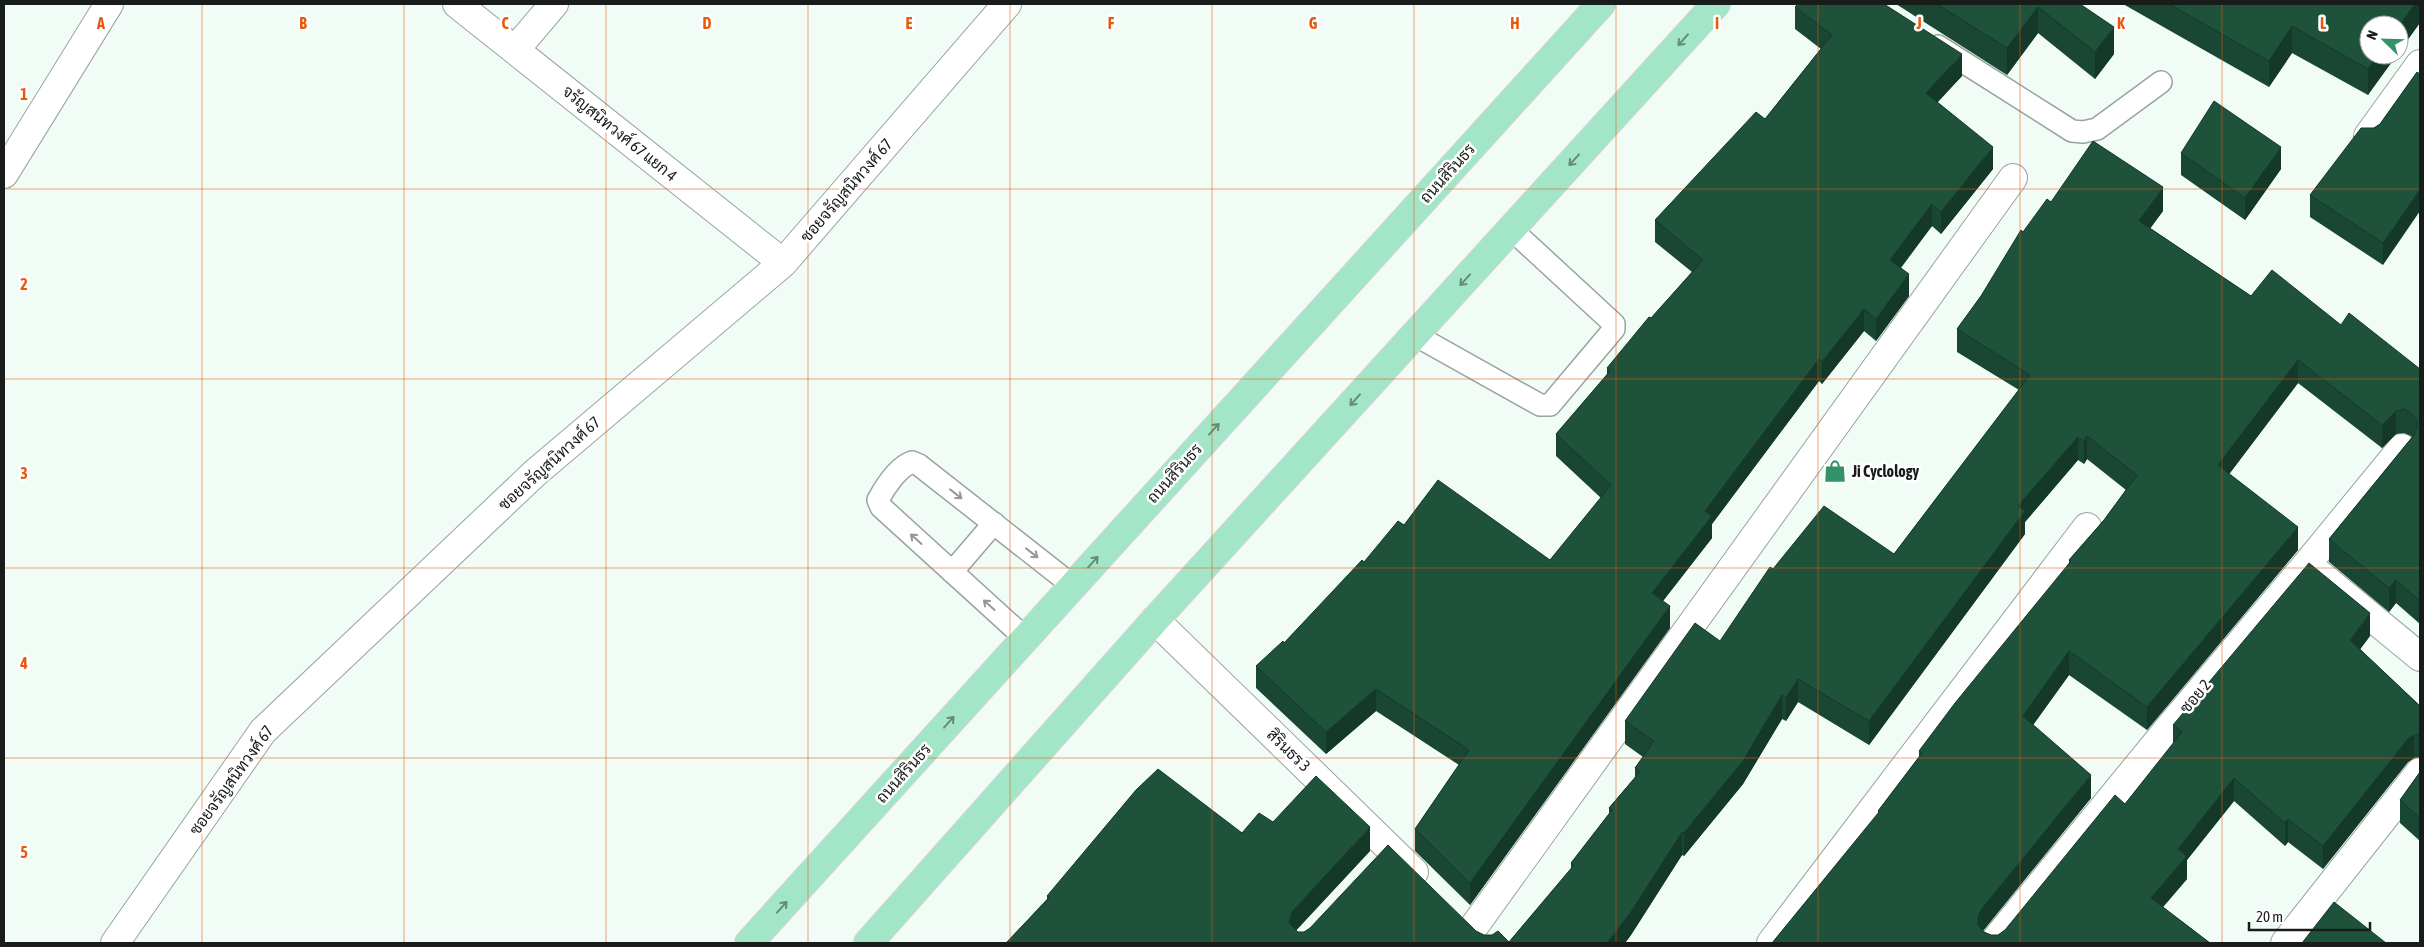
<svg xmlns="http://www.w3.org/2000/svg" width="2424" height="947" font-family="'Asap Condensed',Sarabun,sans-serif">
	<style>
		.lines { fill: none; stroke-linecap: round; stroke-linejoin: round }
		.lane-casing { stroke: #9aa49e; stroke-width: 24 }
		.street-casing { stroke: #9aa49e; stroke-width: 30 }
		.primary-casing { stroke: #d5d6d6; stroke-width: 30 }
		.lane { stroke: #fff; stroke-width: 21 }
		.street { stroke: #fff; stroke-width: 28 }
		.primary { stroke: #a3e5c7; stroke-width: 28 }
		.wall { fill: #1a4733 }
		.shaded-wall { fill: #153929 }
		.building { fill: #1e523b; stroke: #153929 }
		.oneway { stroke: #648b79 }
		.oneway2 { stroke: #979998 }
		.grid { fill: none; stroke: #e8590c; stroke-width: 1; stroke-opacity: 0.55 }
		.labels { text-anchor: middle; stroke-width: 5; stroke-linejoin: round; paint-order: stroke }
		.street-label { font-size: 16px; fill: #181c1a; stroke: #fff }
		.poi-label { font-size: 16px; font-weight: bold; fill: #181c1a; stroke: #fff; text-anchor: start }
		.grid-label { font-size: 16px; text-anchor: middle; font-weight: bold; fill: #e8590c; stroke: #fff; stroke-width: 5; stroke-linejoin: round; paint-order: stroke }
	</style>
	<rect width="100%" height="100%" fill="#f1fcf6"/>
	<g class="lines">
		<defs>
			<path id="lane" d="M 1938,46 L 2072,131 L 2083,132 L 2097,129 L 2161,82
				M 1415,335 L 1540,405 L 1550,405 L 1614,329 L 1614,324 L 1511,229
				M 952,572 L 994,523
				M 1025,638 L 881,507 L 878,500 C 885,487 898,467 912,462 L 919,465 L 1072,585"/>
			<path id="street" d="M 457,4 L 783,263
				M 515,50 L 554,4
				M 2368,136 L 2420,64
				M 4,174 L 109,4
				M 2307,564 L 2402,448
				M 1155,620 L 1414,872
				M 1473,928 L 2013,178
				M 115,943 L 263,731 L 535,473 L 783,263 L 1007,4
				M 1771,943 L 2087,527
				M 1993,943 L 2168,729 L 2307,564 L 2420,657
				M 2285,943 L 2420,772"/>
			<path id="primary" d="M 749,943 L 1601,4
				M 868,943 L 1155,620 L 1716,4"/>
		</defs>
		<use href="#lane" class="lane-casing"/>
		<use href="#street" class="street-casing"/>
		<use href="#primary" class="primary-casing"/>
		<use href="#lane" class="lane"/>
		<use href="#street" class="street"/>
		<use href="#primary" class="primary"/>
	</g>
	<path class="wall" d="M 1896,4 L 2080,4 L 2114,54 L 2095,79 L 2038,33 L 2007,75 Z
		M 2123,4 L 2420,4 L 2368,95 L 2292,53 L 2269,87 Z
		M 1795,7 L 1962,76 L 1937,102 L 1993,169 L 1941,234 L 1932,226 L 1901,268 L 1909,296 L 1876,341 L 1864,331 L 1822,384 L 1819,381 L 1712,524 L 1712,538 L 1663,601 L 1670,628 L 1470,905 L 1415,851 L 1415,829 L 1459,765 L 1376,711 L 1326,754 L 1256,688 L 1256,666 L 1284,643 L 1364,562 L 1404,525 L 1550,560 L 1601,498 L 1556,456 L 1556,434 L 1607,375 L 1607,368 L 1692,272 L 1655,242 L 1655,220 L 1765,119 L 1821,49 L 1795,29 Z
		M 2417,72 L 2383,265 L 2310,217 L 2310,195 L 2374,128 L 2380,124 Z
		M 2181,153 L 2281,169 L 2245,220 L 2181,175 Z
		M 2051,202 L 2163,211 L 2150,228 L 2251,296 L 2341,325 L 2420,369 L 2420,624 L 2396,603 L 2389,612 L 2329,562 L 2329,539 L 2412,437 L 2411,436 L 2404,433 L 2396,434 L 2382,448 L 2298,383 L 2229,474 L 2298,550 L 2147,730 L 2069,675 L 2033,725 L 2091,798 L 1983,931 L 1984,932 L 1991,935 L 1998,935 L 2005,930 L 2125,804 L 2173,744 L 2173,725 L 2370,636 L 2360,649 L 2420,706 L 2420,757 L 2414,758 L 2408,762 L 2323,869 L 2288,842 L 2285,846 L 2234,801 L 2187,860 L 2187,879 L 2163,907 L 2210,943 L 1772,943 L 1878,814 L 1878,811 L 1919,757 L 1919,751 L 2069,564 L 2069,560 L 2104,520 L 2126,490 L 2087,459 L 2084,464 L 2078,460 L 2025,522 L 2025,534 L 1869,745 L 1798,702 L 1786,721 L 1782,719 L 1743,784 L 1684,856 L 1682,855 L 1631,935 L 1625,943 L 1006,943 L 1047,899 L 1047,896 L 1273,822 L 1370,851 L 1296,930 L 1298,932 L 1476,931 L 1484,935 L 1509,942 L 1571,869 L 1571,863 L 1609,814 L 1609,808 L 1635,777 L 1635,768 L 1643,757 L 1625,744 L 1625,721 L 1720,641 L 1773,569 L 1894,554 L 2019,390 L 1957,352 L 1957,329 L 1981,296 L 2023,232 Z
		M 2420,772 L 2420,841 L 2400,823 L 2400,800 Z"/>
	<path class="shaded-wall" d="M 2415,4 L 2420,4 L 2420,23 L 2399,52 L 2399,26 Z
		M 2038,7 L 2038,33 L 2007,75 L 2007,48 Z
		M 2292,26 L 2292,53 L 2269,87 L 2269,61 Z
		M 2114,27 L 2114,54 L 2095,79 L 2095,52 Z
		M 1962,54 L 1962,76 L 1926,115 L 1926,93 Z
		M 2378,55 L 2397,55 L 2368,95 L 2368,69 Z
		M 1993,147 L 1993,169 L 1941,234 L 1941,212 Z
		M 2281,147 L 2281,169 L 2245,220 L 2245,198 Z
		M 2163,187 L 2163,211 L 2139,244 L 2139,221 Z
		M 2420,189 L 2420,211 L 2383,265 L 2383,243 Z
		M 1932,204 L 1932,226 L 1890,281 L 1890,260 Z
		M 1909,274 L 1909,296 L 1876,341 L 1876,319 Z
		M 1864,309 L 1864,331 L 1822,384 L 1822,362 Z
		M 1819,359 L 1819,381 L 1712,524 L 1712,538 L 1652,615 L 1652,593 L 1705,511 Z
		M 2298,360 L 2298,383 L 2218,489 L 2218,465 Z
		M 2396,411 L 2396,434 L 2382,448 L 2382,425 Z
		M 2087,436 L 2087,459 L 2084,464 L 2084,441 Z
		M 2078,437 L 2078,460 L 2025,522 L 2025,534 L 1869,745 L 1869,721 L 2018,506 Z
		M 2298,527 L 2298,550 L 2147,730 L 2147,707 Z
		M 2396,580 L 2396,603 L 2389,612 L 2389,588 Z
		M 1670,606 L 1670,628 L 1470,905 L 1470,883 Z
		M 2370,613 L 2370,636 L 2350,663 L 2350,640 Z
		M 2069,651 L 2069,675 L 2023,739 L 2023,716 Z
		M 1798,679 L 1798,702 L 1786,721 L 1786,698 Z
		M 1376,689 L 1376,711 L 1326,754 L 1326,732 Z
		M 1782,695 L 1782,719 L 1743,784 L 1684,856 L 1684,833 Z
		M 2414,735 L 2414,758 L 2408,762 L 2323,869 L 2323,846 L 2408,739 Z
		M 2091,775 L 2091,798 L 1981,933 L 1978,940 L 1978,917 L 1981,910 Z
		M 2234,778 L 2234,801 L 2187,860 L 2187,879 L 2151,921 L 2151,898 L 2178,849 Z
		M 2288,819 L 2288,842 L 2285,846 L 2285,823 Z
		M 1370,827 L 1370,851 L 1292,935 L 1289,923 L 1292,912 Z
		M 1682,832 L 1682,855 L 1631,935 L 1625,943 L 1607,943 Z"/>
	<path class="building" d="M 1798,4 L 1884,4 L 1962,54 L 1926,93 L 1993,147 L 1941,212 L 1932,204 L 1890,260 L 1909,274 L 1876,319 L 1864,309 L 1822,362 L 1819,359 L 1705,511 L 1712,516 L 1652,593 L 1670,606 L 1470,883 L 1415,829 L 1469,750 L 1376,689 L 1326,732 L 1256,666 L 1283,641 L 1284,643 L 1362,560 L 1364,562 L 1398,521 L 1404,525 L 1438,480 L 1550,560 L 1611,485 L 1556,434 L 1610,371 L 1607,368 L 1649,317 L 1651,318 L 1703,260 L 1655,220 L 1756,112 L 1765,119 L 1832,35 L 1795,7 Z
		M 1937,4 L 2080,4 L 2114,27 L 2095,52 L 2038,7 L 2007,48 Z
		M 2169,4 L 2415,4 L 2399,26 L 2399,25 L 2369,25 L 2369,55 L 2378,55 L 2368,69 L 2292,26 L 2269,61 Z
		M 2417,72 L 2420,74 L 2420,189 L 2383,243 L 2310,195 L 2361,128 L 2374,128 L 2380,124 Z
		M 2214,101 L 2281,147 L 2245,198 L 2181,153 Z
		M 2093,141 L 2163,187 L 2139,221 L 2251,296 L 2272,270 L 2341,325 L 2349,313 L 2420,369 L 2420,601 L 2396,580 L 2389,588 L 2329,539 L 2414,435 L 2417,428 L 2417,420 L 2411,413 L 2404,409 L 2396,411 L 2382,425 L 2298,360 L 2218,465 L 2298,527 L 2147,707 L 2069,651 L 2023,716 L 2091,775 L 1981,910 L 1978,917 L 1978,925 L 1984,932 L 1991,935 L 1998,935 L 2005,930 L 2115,795 L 2125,804 L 2182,732 L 2173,725 L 2309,563 L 2370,613 L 2350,640 L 2420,706 L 2420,734 L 2414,735 L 2408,739 L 2323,846 L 2288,819 L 2285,823 L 2234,778 L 2178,849 L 2187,856 L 2151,898 L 2210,943 L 1772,943 L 1879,812 L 1878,811 L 1922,753 L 1919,751 L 1955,703 L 2071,561 L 2069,560 L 2104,520 L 2137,475 L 2087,436 L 2084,441 L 2078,437 L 2018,506 L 2025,511 L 1869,721 L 1798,679 L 1786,698 L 1782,695 L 1743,761 L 1684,833 L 1682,832 L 1631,912 L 1607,943 L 1006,943 L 1049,898 L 1047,896 L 1136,790 L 1158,769 L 1242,833 L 1259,813 L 1273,822 L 1316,776 L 1370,827 L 1292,912 L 1289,923 L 1298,932 L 1304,932 L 1310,928 L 1388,845 L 1476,931 L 1484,935 L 1492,935 L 1498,931 L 1509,942 L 1574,865 L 1571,863 L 1612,810 L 1609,808 L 1640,772 L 1635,768 L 1654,741 L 1625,721 L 1695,623 L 1720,641 L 1770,567 L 1773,569 L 1824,506 L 1894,554 L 2030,375 L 1957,329 L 1981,296 L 2021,230 L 2023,232 L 2047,199 L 2051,202 Z
		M 2420,772 L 2420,818 L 2400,800 Z
		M 2334,902 L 2386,943 L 2302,943 Z"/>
	<defs><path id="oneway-shaft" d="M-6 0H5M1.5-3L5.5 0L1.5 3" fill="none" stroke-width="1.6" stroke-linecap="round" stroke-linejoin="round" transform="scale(1.25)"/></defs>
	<g class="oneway">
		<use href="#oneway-shaft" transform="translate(1683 40) rotate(132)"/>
		<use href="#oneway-shaft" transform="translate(1574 160) rotate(132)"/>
		<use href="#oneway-shaft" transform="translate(1465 280) rotate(132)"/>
		<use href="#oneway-shaft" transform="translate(1355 400) rotate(132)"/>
		<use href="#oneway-shaft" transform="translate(1214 429) rotate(-48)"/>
		<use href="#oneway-shaft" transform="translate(1093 562) rotate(-48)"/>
		<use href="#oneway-shaft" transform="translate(949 722) rotate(-48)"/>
		<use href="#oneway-shaft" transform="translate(782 907) rotate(-48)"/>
	</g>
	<g class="oneway2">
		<use href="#oneway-shaft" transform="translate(956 494) rotate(38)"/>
		<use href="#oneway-shaft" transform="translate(916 539) rotate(-138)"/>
		<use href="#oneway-shaft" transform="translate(1032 553) rotate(38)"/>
		<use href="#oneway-shaft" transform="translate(989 605) rotate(-138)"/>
	</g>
	<path class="grid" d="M 202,4 L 202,943M 404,4 L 404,943M 606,4 L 606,943M 808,4 L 808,943M 1010,4 L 1010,943M 1212,4 L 1212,943M 1414,4 L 1414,943M 1616,4 L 1616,943M 1818,4 L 1818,943M 2020,4 L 2020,943M 2222,4 L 2222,943M 4,189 L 2420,189M 4,379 L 2420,379M 4,568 L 2420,568M 4,758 L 2420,758"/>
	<defs>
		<symbol id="shop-bare" viewBox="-9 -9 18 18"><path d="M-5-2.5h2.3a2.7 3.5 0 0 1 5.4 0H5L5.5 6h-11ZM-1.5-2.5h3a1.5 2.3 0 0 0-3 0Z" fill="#34926a" stroke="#fff" stroke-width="2.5" paint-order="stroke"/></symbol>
	</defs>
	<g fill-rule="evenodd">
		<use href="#shop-bare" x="1819" y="455" width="32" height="32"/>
	</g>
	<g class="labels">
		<g class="street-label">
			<text transform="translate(620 133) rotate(39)" y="6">จรัญสนิทวงศ์ 67 แยก 4</text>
			<text transform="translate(1447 173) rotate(-48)" y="6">ถนนสิรินธร</text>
			<text transform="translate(846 190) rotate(-49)" y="6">ซอยจรัญสนิทวงศ์ 67</text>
			<text transform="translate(549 463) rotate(-42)" y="6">ซอยจรัญสนิทวงศ์ 67</text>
			<text transform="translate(1174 473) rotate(-48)" y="6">ถนนสิรินธร</text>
			<text transform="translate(2195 696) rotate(-50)" y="6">ซอย 2</text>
			<text transform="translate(1289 750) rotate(44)" y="6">สิรินธร 3</text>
			<text transform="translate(903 773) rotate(-48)" y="6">ถนนสิรินธร</text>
			<text transform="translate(231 780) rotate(-54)" y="6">ซอยจรัญสนิทวงศ์ 67</text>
		</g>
		<g class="poi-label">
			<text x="1852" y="477">Ji Cyclology</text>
		</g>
	</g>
	<g class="grid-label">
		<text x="101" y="29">A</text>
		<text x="303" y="29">B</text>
		<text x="505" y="29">C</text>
		<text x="707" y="29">D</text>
		<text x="909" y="29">E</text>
		<text x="1111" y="29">F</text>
		<text x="1313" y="29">G</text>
		<text x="1515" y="29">H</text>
		<text x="1717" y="29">I</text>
		<text x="1919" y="29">J</text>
		<text x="2121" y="29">K</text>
		<text x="2323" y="29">L</text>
		<text x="24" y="100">1</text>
		<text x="24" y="290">2</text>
		<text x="24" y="479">3</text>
		<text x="24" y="669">4</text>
		<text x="24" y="858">5</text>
	</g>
	<rect width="2424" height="947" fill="none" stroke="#181c1a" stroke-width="10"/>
	<g transform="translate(2384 40) rotate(293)"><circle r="24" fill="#ffffff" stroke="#a3a4a3"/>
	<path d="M0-4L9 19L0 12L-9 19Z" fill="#34926a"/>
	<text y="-8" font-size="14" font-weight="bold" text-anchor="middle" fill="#181c1a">N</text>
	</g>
	<path d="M2249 922v8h121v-8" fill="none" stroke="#181c1a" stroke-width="2.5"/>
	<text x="2256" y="922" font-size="15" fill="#181c1a" stroke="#ffffff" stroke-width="4" paint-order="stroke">20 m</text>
</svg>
